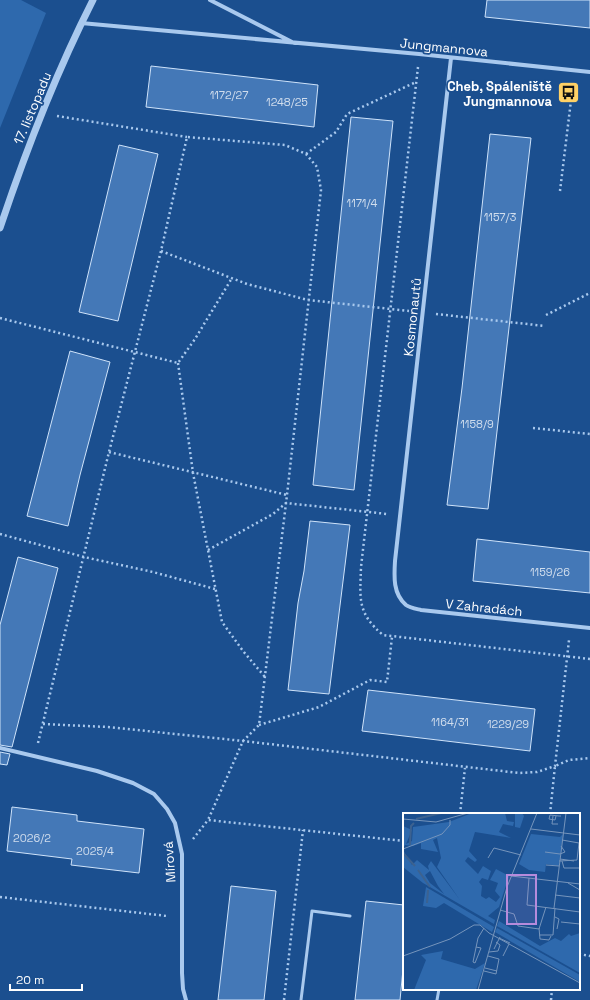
<svg xmlns="http://www.w3.org/2000/svg" width="590" height="1000" font-family="'Space Grotesk',sans-serif">
	<style>
		.green { fill: #2e69ad }
		.building { fill: #4478b7; stroke: #cfe3fa }
		.lines { fill: none; stroke-linecap: round; stroke-linejoin: round }
		.path { stroke: #a9c9ee; stroke-width: 2.5; stroke-dasharray: 2 3; stroke-linecap: butt }
		.service { stroke: #a9c9ee; stroke-width: 3 }
		.minor { stroke: #a9c9ee; stroke-width: 4 }
		.tertiary { stroke: #a9c9ee; stroke-width: 7 }
		.labels { text-anchor: middle; stroke-width: 3.5; stroke-linejoin: round; paint-order: stroke }
		.number-label { font-size: 11px; fill: #d0dded }
		.street-label { font-size: 13px; fill: #fff; stroke: #1b4f8f }
		.poi-label { font-size: 13px; font-weight: bold; fill: #fff; stroke: #1b4f8f; text-anchor: end }
		.inset-river { fill: none; stroke: #3c6290; stroke-width: 2 }
		.inset-road { fill: none; stroke: #7695bc; stroke-width: 1 }
		.view { fill: #b68bdc; fill-opacity: 0.15; stroke: #b68bdc; stroke-width: 2 }
		.inset-edge { fill: none; stroke: #fff; stroke-width: 2 }
	</style>
	<rect width="100%" height="100%" fill="#1b4f8f"/>
	<path class="green" d="M 0,0 L 21,0 L 46,13 L 0,128 Z"/>
	<path class="building" d="M 487,0 L 590,0 L 590,28 L 485,17 Z
		M 151,66 L 318,85 L 314,127 L 146,107 Z
		M 351,117 L 393,121 L 354,490 L 313,485 Z
		M 490,134 L 531,138 L 488,509 L 447,505 L 462,388 Z
		M 119,145 L 158,154 L 118,321 L 79,312 Z
		M 70,351 L 110,362 L 80,475 L 68,526 L 27,516 Z
		M 310,521 L 350,525 L 329,694 L 288,690 L 298,603 L 304,571 Z
		M 477,539 L 590,552 L 590,593 L 473,581 Z
		M 18,557 L 58,568 L 12,747 L 0,745 L 0,625 Z
		M 368,690 L 535,709 L 530,751 L 362,731 Z
		M 0,752 L 10,754 L 7,765 L 0,764 Z
		M 12,807 L 77,815 L 77,821 L 144,829 L 139,873 L 71,865 L 72,859 L 7,851 Z
		M 231,886 L 276,891 L 264,1000 L 218,1000 Z
		M 366,901 L 404,905 L 404,959 L 400,1000 L 355,1000 Z"/>
	<g class="lines">
		<path class="path" d="M 418,67 L 361,567 C 360,599 357,613 383,635 L 590,659
			M 57,116 L 187,137
			M 306,154 L 336,132 L 347,114 L 416,82
			M 560,191 L 573,84
			M 161,251 L 247,284 L 308,300 L 409,311
			M 436,314 L 545,326
			M 546,315 L 590,293
			M 0,318 L 178,363 L 195,339 L 232,278
			M 178,363 L 193,473 L 222,622 L 243,651 L 265,677
			M 533,428 L 590,434
			M 109,452 L 287,495
			M 0,534 L 84,557 L 153,572 L 215,589
			M 208,550 L 273,514 L 286,503 L 387,514
			M 43,724 L 108,727 L 243,741 L 519,773 L 537,772 L 555,766 L 569,640
			M 259,725 L 319,707 L 370,680 L 387,682 L 392,637
			M 38,743 L 109,452 L 161,251 L 187,137 L 285,145 L 306,154 L 317,167 L 321,190 L 287,495 L 259,725 L 243,741 L 208,820
			M 460,814 L 465,768
			M 550,814 L 555,766 L 569,760 L 590,758
			M 193,839 L 208,820 L 404,841
			M 0,897 L 167,916
			M 579,954 L 590,956
			M 284,1000 L 303,830
			M 551,1000 L 552,989"/>
		<path class="service" d="M 301,1000 L 312,911 L 350,916
			M 437,1000 L 439,989"/>
		<path class="minor" d="M 210,0 L 294,43
			M 81,23 L 419,54 L 590,72
			M 451,58 L 395,561 C 394,577 393,594 406,605 C 410,608 417,609 421,610 L 590,628
			M 0,748 L 97,771 L 133,783 L 154,794 L 167,809 L 175,823 L 182,854 L 182,973 L 183,989 L 186,1000"/>
		<path class="tertiary" d="M 0,228 C 26,150 56,73 93,0"/>
	</g>
	<defs>
		<symbol id="bus-square" viewBox="-11 -11 22 22"><rect x="-9" y="-9" width="18" height="18" rx="4" fill="#ffd166" stroke="#1b4f8f"/><path d="M-5-6H5V4H4V6H2V4H-2V6H-4V4H-5ZM-3.5-4V0h7V-4ZM-3.5 1.2v1.5H-2V1.2ZM2 1.2v1.5H3.5V1.2Z" fill="#111"/></symbol>
	</defs>
	<g fill-rule="evenodd">
		<use href="#bus-square" x="556" y="80" width="25" height="25"/>
	</g>
	<g class="labels">
		<g class="number-label">
			<text x="229" y="99">1172/27</text>
			<text x="287" y="106">1248/25</text>
			<text x="362" y="207">1171/4</text>
			<text x="500" y="221">1157/3</text>
			<text x="477" y="428">1158/9</text>
			<text x="550" y="576">1159/26</text>
			<text x="450" y="726">1164/31</text>
			<text x="508" y="728">1229/29</text>
			<text x="32" y="842">2026/2</text>
			<text x="95" y="855">2025/4</text>
		</g>
		<g class="street-label">
			<text transform="translate(444 47) rotate(6)" y="5">Jungmannova</text>
			<text transform="translate(32 108) rotate(-67)" y="5">17. listopadu</text>
			<text transform="translate(412 317) rotate(-84)" y="5">Kosmonautů</text>
			<text transform="translate(484 607) rotate(6)" y="5">V Zahradách</text>
			<text transform="translate(169 862) rotate(-94)" y="5">Mírová</text>
		</g>
		<g class="poi-label">
			<text x="552" y="91">Cheb, Spáleniště<tspan x="552" dy="15">Jungmannova</tspan></text>
		</g>
	</g>
	<g transform="translate(403 813)">
		<rect width="177" height="177" fill="#1b4f8f"/>
		<path d="M 69,0 L 102,0 L 104,8 L 111,9 L 110,13 L 100,11 L 96,19 L 108,25 L 72,19 L 66,38 L 74,47 L 72,49 L 65,44 L 62,48 L 75,61 L 80,53 L 88,58 L 85,67 L 79,65 L 76,69 L 79,73 L 78,83 L 83,86 L 86,84 L 93,89 L 97,84 L 92,78 L 95,70 L 87,67 L 93,56 L 106,63 L 96,94 L 85,103 L 92,107 L 91,111 L 20,70 L 0,54 L 0,37 L 9,52 L 14,47 L 26,57 L 25,53 L 28,48 L 57,87 L 34,54 L 38,45 L 34,25 L 30,27 L 35,39 L 18,36 L 18,30 L 10,33 L 2,32 L 0,35 L 0,13 L 9,17 L 3,31 L 9,28 L 10,14 L 46,9 ZM 27,58 L 35,73 L 41,81 L 27,70 L 22,62 ZM 112,0 L 119,0 L 121,3 L 117,15 L 112,14 ZM 128,21 L 157,24 L 160,21 L 156,53 L 143,51 L 142,59 L 126,57 L 116,51 ZM 23,74 L 91,114 L 89,119 L 41,90 L 33,95 L 20,93 ZM 96,108 L 137,133 L 152,125 L 158,128 L 166,121 L 168,123 L 177,120 L 177,160 L 94,113 ZM 94,115 L 177,162 L 177,169 L 92,119 ZM 40,138 L 38,146 L 72,156 L 82,150 L 73,177 L 11,177 L 23,147 L 18,142 Z" fill="#2e69ad" fill-rule="evenodd"/>
		<path class="inset-river" d="M 13,6 L 38,0M 7,32 L 8,13 L 11,10M 0,40 L 12,53M 15,57 L 27,74M 24,90 L 25,77"/>
		<path class="inset-road" d="M 150,3 L 149,11 L 155,11M 153,3 L 152,7 L 146,6 L 147,2 L 156,3 L 158,3M 0,6 L 33,9 L 65,0M 128,16 L 177,22M 159,27 L 176,30M 0,36 L 39,21 L 47,12 L 47,7M 142,39 L 157,41M 157,41 L 162,39 L 158,33M 85,45 L 91,35 L 118,42M 157,46 L 171,48M 156,48 L 174,47 L 176,30M 159,48 L 161,55 L 177,55M 143,52 L 156,53M 108,63 L 177,71M 126,65 L 124,92 L 177,99M 165,70 L 177,77M 152,82 L 177,85M 151,95 L 163,0M 97,97 L 111,101 L 115,113 L 136,116 L 143,94M 152,104 L 156,106 L 154,116M 158,109 L 177,111M 136,115 L 137,126 L 146,127 L 148,123M 136,122 L 150,122 L 152,95M 96,125 L 107,130M 73,134 L 78,135 L 72,150 L 70,149 L 75,125 L 81,115M 91,136 L 97,124M 86,139 L 95,138 L 97,132 L 93,129M 0,143 L 47,126 L 71,112 L 77,112 L 86,120 L 177,170M 100,143 L 106,131M 82,155 L 94,158M 81,158 L 93,161 L 96,146 L 85,143M 75,177 L 104,74 L 134,0"/>
		<path class="view" d="M 104,62 L 133,62 L 133,111 L 104,111 Z"/>
		<rect width="177" height="177" class="inset-edge"/>
	</g>
	<path d="M10 984v6h72v-6" fill="none" stroke="#ffffff" stroke-width="2"/>
	<text x="16" y="984" font-size="12" fill="#ffffff" stroke="#1b4f8f" stroke-width="3" paint-order="stroke">20 m</text>
</svg>
